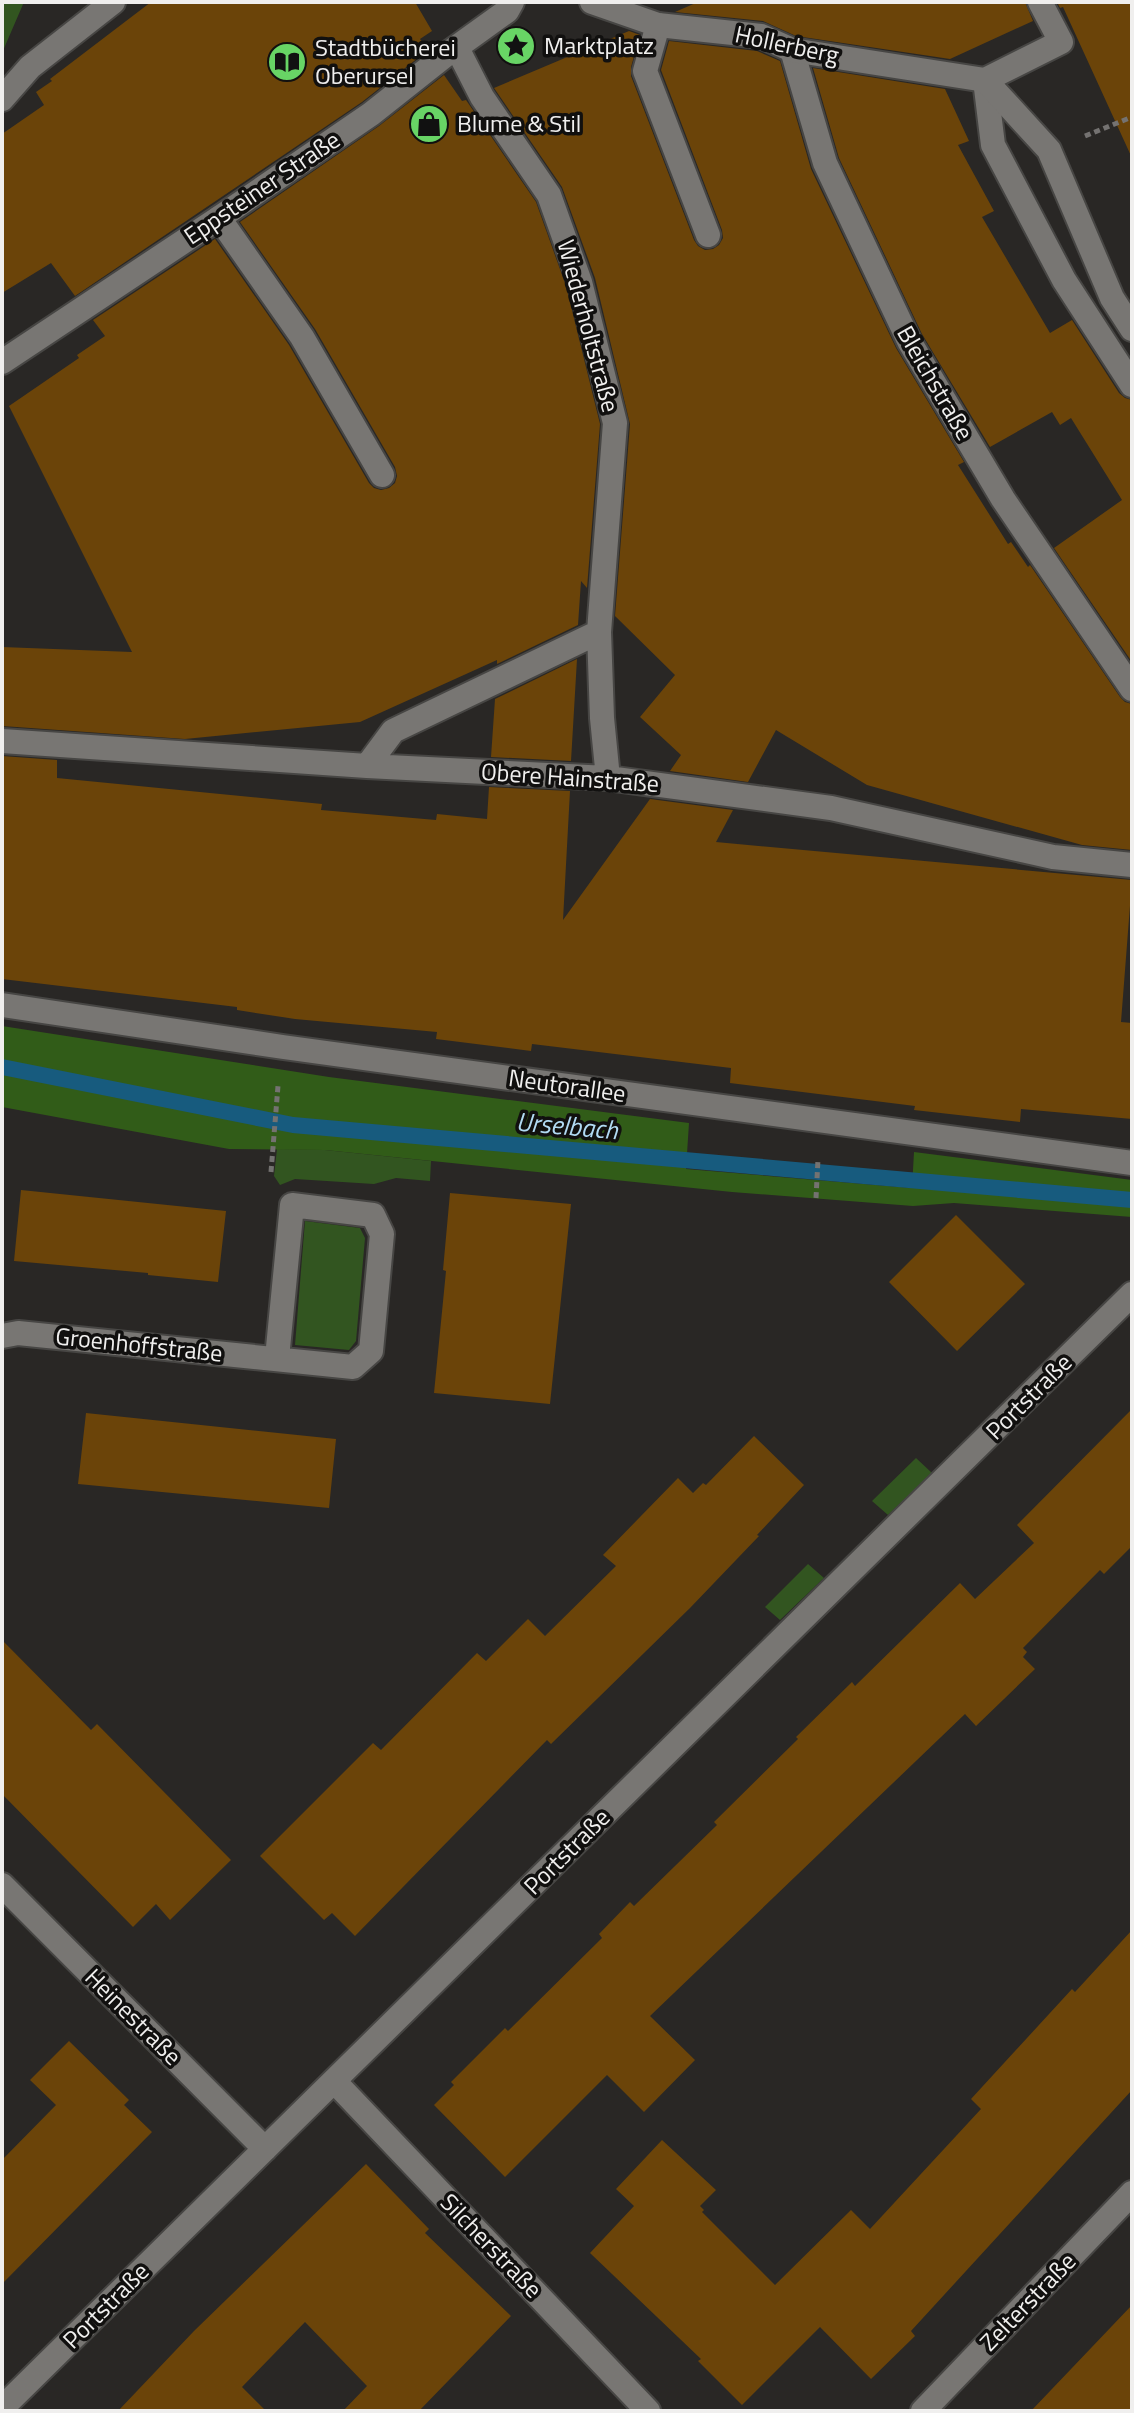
<svg xmlns="http://www.w3.org/2000/svg" width="1134" height="2413" font-family="'Titillium Web',sans-serif">
	<style>
		.green { fill: #325520 }
		.forest { fill: #315c18 }
		.lines { fill: none; stroke-linecap: round; stroke-linejoin: round }
		.stream { stroke: #175b7e; stroke-width: 16 }
		.building { fill: #6b4409 }
		.service-casing { stroke: #474644; stroke-width: 28 }
		.pedestrian-casing { stroke: #474644; stroke-width: 28 }
		.minor-casing { stroke: #474644; stroke-width: 28 }
		.path { stroke: #747271; stroke-width: 5; stroke-dasharray: 6 4; stroke-linecap: butt }
		.service { stroke: #787673; stroke-width: 24 }
		.pedestrian { stroke: #787673; stroke-width: 24 }
		.minor { stroke: #787673; stroke-width: 24 }
		.labels { text-anchor: middle; stroke-width: 7; stroke-linejoin: round; paint-order: stroke }
		.street-label { font-size: 24px; fill: #f0efee; stroke: #11100f }
		.poi-label { font-size: 24px; fill: #f0efee; stroke: #11100f; text-anchor: start }
		.water-label { font-size: 26px; font-style: italic; fill: #b1daf3; stroke: #11100f }
	</style>
	<rect width="100%" height="100%" fill="#292725"/>
	<path class="green" d="M 2,2 L 24,2 L 2,53 Z
		M 277,1149 L 325,1150 L 431,1161 L 430,1181 L 396,1178 L 374,1184 L 295,1179 L 280,1185 L 274,1176 Z
		M 305,1221 L 360,1228 L 365,1238 L 356,1341 L 349,1350 L 295,1345 Z
		M 916,1458 L 932,1473 L 888,1515 L 872,1501 Z
		M 808,1564 L 824,1578 L 780,1620 L 765,1607 Z"/>
	<path class="forest" d="M 2,1026 L 329,1077 L 689,1123 L 686,1169 L 912,1188 L 914,1152 L 1132,1180 L 1132,1217 L 954,1203 L 913,1206 L 732,1192 L 325,1150 L 229,1149 L 2,1107 Z"/>
	<g class="lines">
		<path class="stream" d="M 2,1067 L 293,1125 L 1132,1200"/>
	</g>
	<path class="building" d="M 151,2 L 415,2 L 432,31 L 420,39 L 428,50 L 362,102 L 75,296 L 51,263 L 2,293 L 2,134 L 44,105 L 36,92 L 52,81 L 50,79 Z
		M 698,2 L 1025,2 L 1033,21 L 950,59 L 796,36 L 763,21 L 675,12 Z
		M 1057,2 L 1132,2 L 1132,158 L 1063,7 L 1060,8 Z
		M 629,31 L 640,35 L 631,67 L 631,76 L 694,240 L 698,246 L 705,250 L 713,249 L 719,245 L 723,238 L 722,230 L 661,70 L 669,41 L 757,51 L 780,61 L 811,169 L 896,348 L 964,462 L 958,465 L 1008,544 L 1011,542 L 1028,567 L 1030,565 L 1120,697 L 1125,702 L 1132,704 L 1132,850 L 1082,845 L 867,785 L 776,730 L 748,782 L 670,771 L 681,755 L 640,717 L 675,675 L 615,616 L 630,424 L 595,278 L 562,187 L 494,88 Z
		M 813,68 L 945,89 L 969,141 L 958,145 L 994,211 L 982,217 L 1050,333 L 1072,320 L 1119,393 L 1125,398 L 1132,400 L 1132,662 L 1054,548 L 1122,500 L 1071,418 L 1060,425 L 1052,412 L 990,447 L 922,334 L 839,158 Z
		M 444,75 L 462,101 L 466,100 L 536,202 L 566,286 L 600,424 L 587,588 L 581,581 L 578,625 L 497,664 L 497,660 L 360,722 L 185,739 L 2,726 L 2,647 L 132,652 L 9,406 L 79,358 L 77,355 L 105,336 L 93,320 L 215,239 L 289,345 L 369,483 L 374,488 L 381,490 L 389,488 L 395,483 L 397,476 L 395,467 L 315,329 L 240,222 L 379,126 Z
		M 577,659 L 571,761 L 491,757 L 495,699 Z
		M 2,756 L 57,760 L 57,778 L 322,804 L 321,810 L 436,820 L 437,814 L 487,819 L 489,787 L 570,791 L 563,920 L 650,799 L 733,810 L 716,842 L 1132,880 L 1121,1022 L 1132,1023 L 1132,1119 L 1021,1109 L 1020,1122 L 914,1110 L 915,1106 L 730,1083 L 731,1068 L 532,1044 L 531,1051 L 436,1039 L 437,1032 L 295,1019 L 237,1010 L 237,1007 L 2,979 Z
		M 21,1190 L 226,1211 L 218,1282 L 148,1275 L 148,1273 L 14,1261 Z
		M 450,1193 L 571,1204 L 550,1404 L 434,1393 L 446,1271 L 443,1270 Z
		M 956,1215 L 1025,1284 L 957,1351 L 889,1282 Z
		M 1132,1409 L 1132,1546 L 1104,1574 L 1100,1570 L 1023,1648 L 1027,1652 L 1023,1657 L 1035,1669 L 976,1726 L 965,1714 L 650,2016 L 695,2060 L 644,2112 L 607,2075 L 505,2177 L 434,2105 L 454,2085 L 451,2082 L 505,2028 L 508,2031 L 602,1938 L 599,1934 L 630,1902 L 634,1906 L 717,1825 L 714,1822 L 798,1739 L 796,1737 L 852,1682 L 855,1686 L 960,1583 L 975,1599 L 1034,1543 L 1017,1525 Z
		M 86,1413 L 336,1439 L 329,1508 L 78,1484 Z
		M 754,1436 L 804,1485 L 757,1535 L 759,1536 L 690,1608 L 551,1744 L 547,1740 L 355,1936 L 332,1913 L 324,1920 L 260,1856 L 373,1743 L 381,1750 L 477,1653 L 486,1661 L 528,1619 L 545,1636 L 616,1566 L 603,1555 L 678,1478 L 693,1493 L 703,1483 L 706,1485 Z
		M 2,1640 L 91,1730 L 97,1724 L 231,1860 L 170,1920 L 156,1904 L 133,1927 L 2,1794 Z
		M 1132,1930 L 1132,2090 L 911,2331 L 915,2336 L 871,2379 L 820,2327 L 742,2405 L 698,2361 L 701,2359 L 590,2253 L 634,2206 L 616,2189 L 662,2140 L 716,2190 L 700,2206 L 704,2210 L 702,2212 L 775,2285 L 851,2210 L 870,2229 L 981,2109 L 971,2099 L 1072,1989 L 1075,1992 Z
		M 69,2041 L 129,2100 L 124,2105 L 152,2132 L 2,2284 L 2,2160 L 56,2105 L 30,2080 Z
		M 366,2164 L 429,2229 L 425,2233 L 511,2316 L 419,2411 L 343,2411 L 367,2386 L 305,2322 L 242,2387 L 266,2411 L 118,2411 L 194,2331 Z
		M 1132,2305 L 1132,2411 L 1031,2411 Z"/>
	<g class="lines">
		<defs>
			<path id="service" d="M 658,25 L 645,71 L 708,235
				M 985,80 L 993,145 L 1064,280 L 1132,385
				M 219,218 L 302,337 L 382,475"/>
			<path id="pedestrian" d="M 792,50 L 825,163 L 909,341 L 1003,499 L 1132,689"/>
			<path id="minor" d="M 592,2 L 658,25 L 761,36 L 792,50 L 985,80 L 1061,42 L 1040,2
				M 457,48 L 482,97 L 549,195 L 580,282 L 615,423 L 599,632 L 602,718 L 608,778
				M 985,80 L 1049,150 L 1112,298 L 1132,329
				M 2,99 L 30,67 L 113,2
				M 2,362 L 219,218 L 371,114 L 443,57 L 507,11 L 512,2
				M 2,741 L 367,766 L 608,778 L 831,808 L 1053,857 L 1132,865
				M 367,766 L 393,731 L 599,632
				M 2,1005 L 283,1047 L 1132,1163
				M 2,1336 L 18,1333 L 353,1367 L 371,1351 L 382,1234 L 373,1215 L 292,1205 L 277,1358
				M 2,1885 L 265,2149
				M 334,2081 L 648,2411
				M 2,2408 L 1132,1294
				M 923,2411 L 1132,2193"/>
		</defs>
		<use href="#service" class="service-casing"/>
		<use href="#pedestrian" class="pedestrian-casing"/>
		<use href="#minor" class="minor-casing"/>
		<path class="path" d="M 1085,136 L 1132,117
			M 271,1172 L 278,1086
			M 816,1198 L 818,1159"/>
		<use href="#service" class="service"/>
		<use href="#pedestrian" class="pedestrian"/>
		<use href="#minor" class="minor"/>
	</g>
	<defs>
		<symbol id="sight-disc" viewBox="-11 -11 22 22"><circle r="9.5" fill="#68d465" stroke="#11100f"/><path d="M0-6L1.8-2.2L6-1.7L2.9 1.2L3.7 5.4L0 3.3L-3.7 5.4L-2.9 1.2L-6-1.7L-1.8-2.2Z" fill="#111"/></symbol>
		<symbol id="library-disc" viewBox="-11 -11 22 22"><circle r="9.5" fill="#68d465" stroke="#11100f"/><path d="M-6-4Q-3-5.5-.7-3.5V5Q-3 3-6 4ZM6-4Q3-5.5 .7-3.5V5Q3 3 6 4Z" fill="#111"/></symbol>
		<symbol id="shop-disc" viewBox="-11 -11 22 22"><circle r="9.5" fill="#68d465" stroke="#11100f"/><path d="M-5-2.5h2.3a2.7 3.5 0 0 1 5.4 0H5L5.5 6h-11ZM-1.5-2.5h3a1.5 2.3 0 0 0-3 0Z" fill="#111"/></symbol>
	</defs>
	<g fill-rule="evenodd">
		<use href="#sight-disc" x="494" y="24" width="44" height="44"/>
		<use href="#library-disc" x="265" y="40" width="44" height="44"/>
		<use href="#shop-disc" x="407" y="102" width="44" height="44"/>
	</g>
	<g class="labels">
		<g class="street-label">
			<text transform="translate(787 45) rotate(12)" y="8">Hollerberg</text>
			<text transform="translate(262 188) rotate(-34)" y="8">Eppsteiner Straße</text>
			<text transform="translate(588 326) rotate(75)" y="8">Wiederholtstraße</text>
			<text transform="translate(935 383) rotate(60)" y="8">Bleichstraße</text>
			<text transform="translate(570 778) rotate(4)" y="8">Obere Hainstraße</text>
			<text transform="translate(567 1086) rotate(8)" y="8">Neutorallee</text>
			<text transform="translate(139 1345) rotate(6)" y="8">Groenhoffstraße</text>
			<text transform="translate(1029 1397) rotate(-45)" y="8">Portstraße</text>
			<text transform="translate(567 1852) rotate(-45)" y="8">Portstraße</text>
			<text transform="translate(133 2017) rotate(45)" y="8">Heinestraße</text>
			<text transform="translate(491 2246) rotate(46)" y="8">Silcherstraße</text>
			<text transform="translate(1028 2302) rotate(-46)" y="8">Zelterstraße</text>
			<text transform="translate(106 2306) rotate(-45)" y="8">Portstraße</text>
		</g>
		<g class="poi-label">
			<text x="544" y="54">Marktplatz</text>
			<text x="315" y="56">Stadtbücherei<tspan x="315" dy="28">Oberursel</tspan></text>
			<text x="457" y="132">Blume &amp; Stil</text>
		</g>
		<g class="water-label">
			<text transform="translate(567 1126) rotate(5)" y="9">Urselbach</text>
		</g>
	</g>
	<rect width="1134" height="2413" fill="none" stroke="#f0efee" stroke-width="8"/>
</svg>
